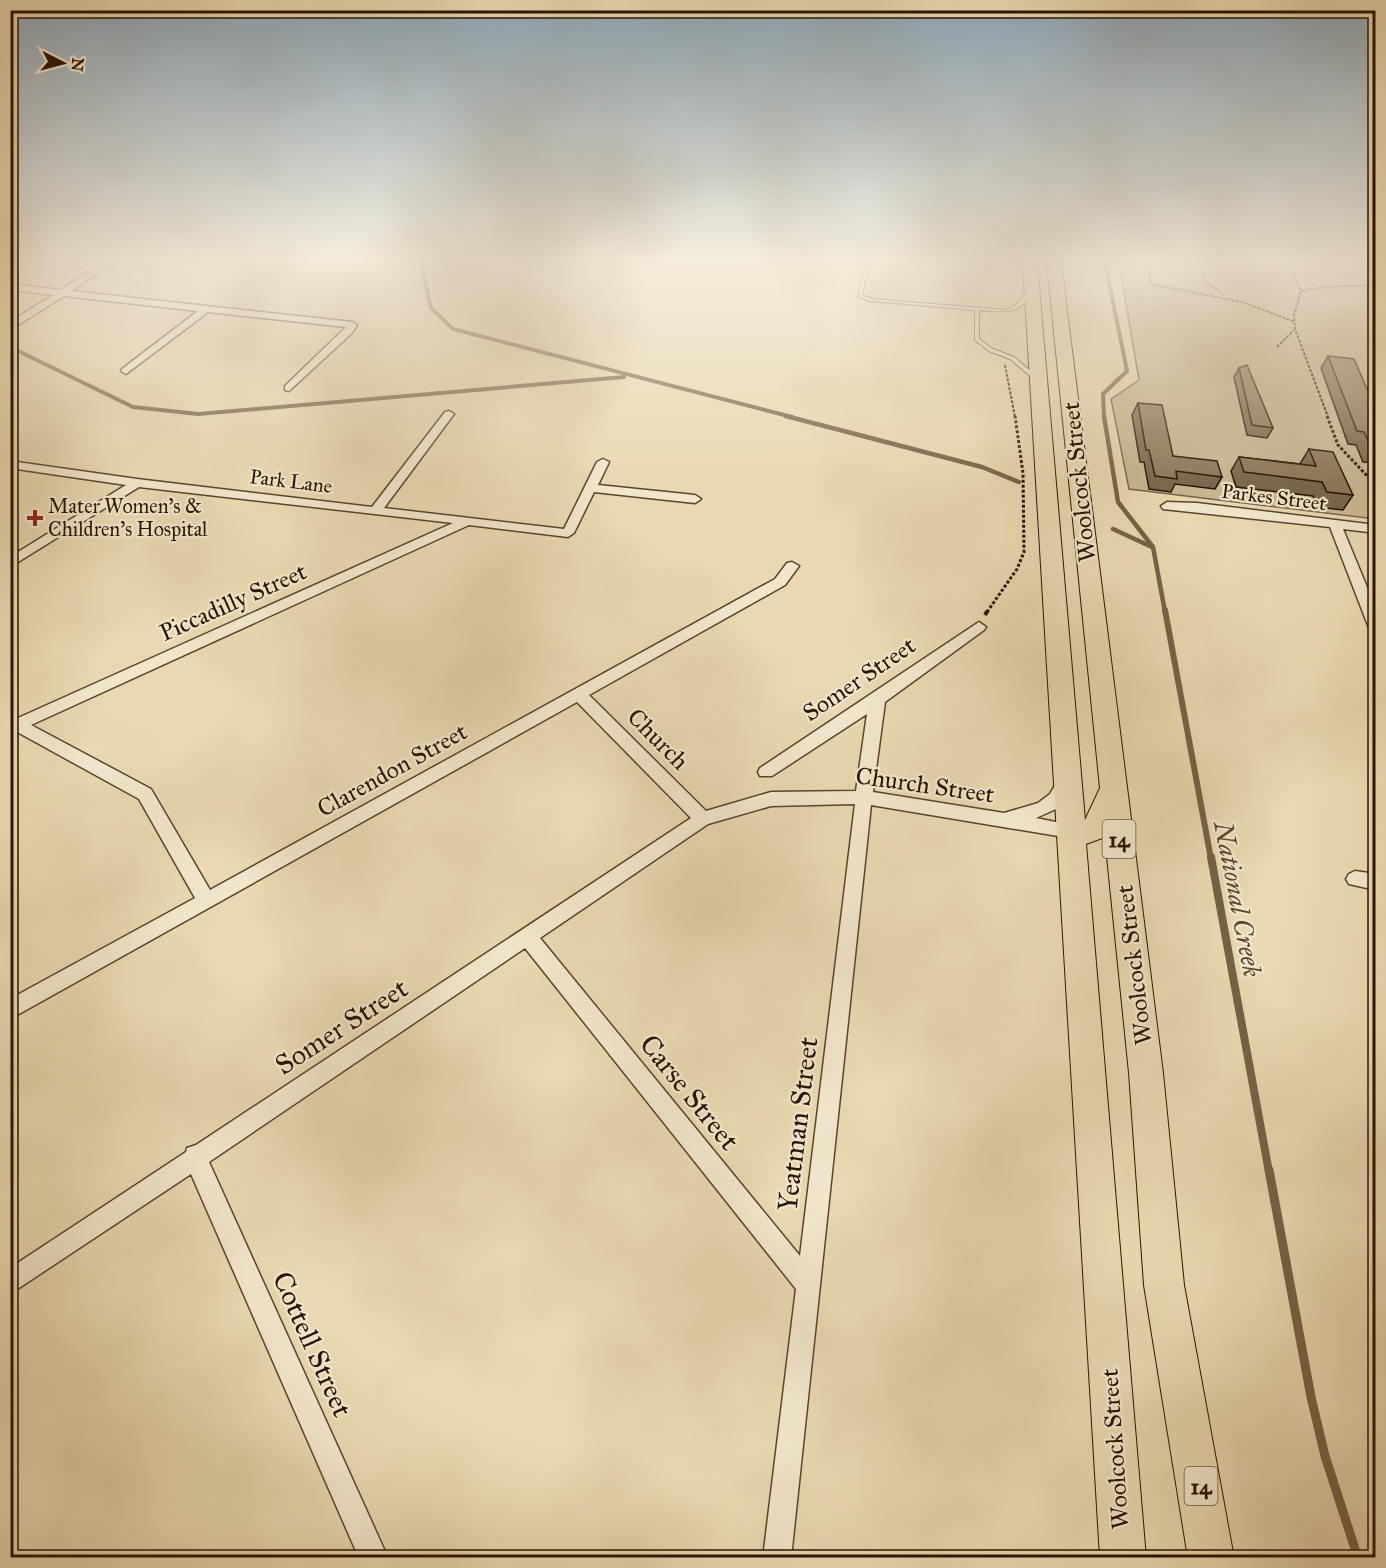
<svg xmlns="http://www.w3.org/2000/svg" width="1386" height="1568" font-family="'IM FELL Great Primer',serif">
	<style>
		.green { fill: #c8b793; stroke: #78654a; stroke-width: 1.5 }
		.lines { fill: none; stroke-linecap: round; stroke-linejoin: round }
		.stream-far4 { stroke: #756147; stroke-width: 4 }
		.stream-far3 { stroke: #756147; stroke-width: 4.5 }
		.stream-far2 { stroke: #756147; stroke-width: 6 }
		.stream-far1 { stroke: #756147; stroke-width: 8 }
		.stream { stroke: #756147; stroke-width: 9 }
		.service-casing { stroke: #59442d; stroke-width: 2 }
		.minor-casing { stroke: #59442d; stroke-width: 3 }
		.primary-casing { stroke: #291301; stroke-width: 2 }
		.path-far2 { stroke: #291301; stroke-width: 2; stroke-dasharray: 3 1.5; stroke-linecap: butt }
		.path-far1 { stroke: #291301; stroke-width: 3; stroke-dasharray: 3 2; stroke-linecap: butt }
		.path { stroke: #291301; stroke-width: 4; stroke-dasharray: 4.5 3; stroke-linecap: butt }
		.service { fill: #f1e6cc; fill-rule: evenodd }
		.minor { fill: #f1e6cc; fill-rule: evenodd }
		.primary { fill: #e9d8b1; fill-rule: evenodd }
		.wall { fill: #796850; stroke: #291301; stroke-width: 1.5 }
		.building { fill: #8d795d; stroke: #291301; stroke-width: 1.5 }
		.poi-dot { fill: #8f2418; stroke: #f1e6cc; stroke-width: 2 }
		.labels { text-anchor: middle; stroke-width: 4.5; stroke-linejoin: round; paint-order: stroke }
		.far-street-label { font-size: 20px; fill: #291301; stroke: #f1e6cc }
		.far-poi-label { font-size: 20px; fill: #291301; stroke: #f1e6cc; text-anchor: start }
		.shield { fill: #f1e6cc; stroke: #65523e; stroke-width: 1.5 }
		.shield-label { font-size: 22px; font-weight: bold; fill: #291301 }
		.street-label { font-size: 24px; fill: #291301; stroke: #f1e6cc }
		.water-label { font-size: 26px; font-style: italic; fill: #5c472f; stroke: #f1e6cc }
		.near-street-label { font-size: 28px; fill: #291301; stroke: #f1e6cc }
	</style>
	<rect width="100%" height="100%" fill="#e9d8b1"/>
	<filter id="stains"><feTurbulence type="fractalNoise" baseFrequency=".00333" numOctaves="4"/><feColorMatrix values="0 0 0 0 .2 0 0 0 0 .09 0 0 0 0 .02 0 0 0 .5 -.17"/></filter>
	<radialGradient id="worn" r=".72"><stop offset=".6" stop-color="#630" stop-opacity="0"/><stop offset="1" stop-color="#630" stop-opacity=".3"/></radialGradient>
	<path class="green" d="M 1119,263 L 1375,263 L 1375,519 L 1129,489 L 1111,399 L 1139,380 Z"/>
	<g class="lines">
		<path class="stream-far4" d="M 421,263 L 431,308 L 453,329 L 792,417
			M 10,347 L 133,407 L 198,414 L 624,377
			M 1104,417 L 1103,394 L 1127,371 L 1105,263"/>
		<path class="stream-far3" d="M 786,416 L 982,467 L 1019,482
			M 1104,416 L 1118,502 L 1153,547 L 1165,612
			M 1113,529 L 1152,547"/>
		<path class="stream-far2" d="M 1165,610 L 1211,859"/>
		<path class="stream-far1" d="M 1211,857 L 1269,1172"/>
		<path class="stream" d="M 1269,1170 L 1311,1397 L 1325,1456 L 1358,1558"/>
		<defs>
			<path id="service" d="M 865,263 L 869,263 L 862,295 L 872,299 L 1005,310 C 1017,306 1022,299 1028,288 L 1032,288 C 1025,316 1002,312 979,310 L 979,339 L 993,349 L 1014,357 L 1040,379 L 1035,380 L 1010,359 L 989,351 L 975,340 L 975,310 L 871,301 L 858,297 Z"/>
			<path id="minor" d="M 101,263 L 112,263 L 71,291 L 352,322 L 357,325 L 353,332 L 289,391 L 285,390 L 285,386 L 346,327 L 208,312 L 126,374 L 121,371 L 122,369 L 198,311 L 64,296 L 10,330 L 10,322 L 53,295 L 10,290 L 10,284 L 61,290 Z
				M 449,411 L 454,414 L 384,508 L 564,529 L 597,462 L 603,459 L 609,462 L 598,485 L 695,495 L 701,499 L 695,503 L 594,492 L 574,533 L 568,537 L 469,525 L 31,725 L 151,789 L 210,890 L 775,579 L 787,563 L 792,562 L 799,566 L 785,585 L 589,695 L 706,811 L 771,792 L 856,791 L 867,714 L 772,776 L 760,776 L 758,772 L 760,768 L 979,622 L 986,627 L 984,630 L 885,702 L 873,792 L 1004,813 L 1038,803 L 1050,794 L 1059,778 L 1071,778 L 1073,783 L 1056,809 L 1036,818 L 1076,826 L 1079,831 L 1076,836 L 1070,838 L 871,805 L 791,1558 L 763,1558 L 796,1289 L 525,948 L 209,1162 L 388,1558 L 359,1558 L 191,1174 L 10,1294 L 10,1268 L 186,1152 L 187,1148 L 196,1145 L 691,818 L 577,702 L 10,1019 L 10,999 L 195,898 L 139,799 L 10,728 L 10,715 L 18,718 L 453,523 L 139,487 L 10,567 L 10,557 L 126,485 L 10,468 L 10,461 L 137,479 L 372,507 L 445,412 ZM 855,804 L 800,1256 L 540,938 L 708,824 L 771,806 Z
				M 1167,502 L 1197,503 L 1376,525 L 1376,533 L 1343,529 L 1376,609 L 1376,633 L 1369,628 L 1330,527 L 1163,509 L 1161,506 Z
				M 1355,871 L 1376,874 L 1376,890 L 1349,884 L 1346,879 L 1349,874 Z"/>
			<path id="primary" d="M 1023,263 L 1037,263 L 1085,820 L 1100,788 L 1047,263 L 1061,263 L 1163,1073 L 1184,1285 L 1234,1558 L 1188,1558 L 1144,1285 L 1129,1073 L 1105,837 L 1086,844 L 1146,1558 L 1100,1558 Z"/>
		</defs>
		<use href="#service" class="service-casing"/>
		<use href="#minor" class="minor-casing"/>
		<use href="#primary" class="primary-casing"/>
		<path class="path-far2" d="M 1147,263 L 1151,284 L 1242,302 L 1295,322
			M 1198,263 L 1205,281 L 1223,294
			M 1289,263 L 1301,291 L 1294,315 L 1295,329 L 1328,417
			M 1301,291 L 1323,287 L 1376,285
			M 1277,347 L 1295,329
			M 1005,365 L 1015,417"/>
		<path class="path-far1" d="M 1327,416 L 1338,445 L 1370,479 L 1376,503
			M 1370,479 L 1376,480
			M 987,612 L 1017,569 L 1024,552 L 1023,473 L 1015,416"/>
		<path class="path" d="M 985,615 L 988,610"/>
		<use href="#service" class="service"/>
		<use href="#minor" class="minor"/>
		<use href="#primary" class="primary"/>
	</g>
	<path class="wall" d="M 1328,356 L 1367,389 L 1376,390 L 1376,463 L 1363,462 L 1356,445 L 1348,444 L 1321,368 Z
		M 1239,368 L 1273,428 L 1267,438 L 1247,435 L 1234,377 Z
		M 1138,403 L 1173,456 L 1222,477 L 1215,489 L 1175,484 L 1171,492 L 1149,489 L 1144,462 L 1140,462 L 1132,415 Z
		M 1309,449 L 1353,495 L 1343,510 L 1317,507 L 1313,496 L 1236,487 L 1231,471 L 1239,457 L 1300,464 Z"/>
	<path class="building" d="M 1328,356 L 1354,359 L 1367,389 L 1376,390 L 1376,450 L 1372,449 L 1364,432 L 1357,431 Z
		M 1247,365 L 1273,428 L 1252,425 L 1239,368 Z
		M 1138,403 L 1162,405 L 1173,456 L 1217,461 L 1222,477 L 1176,471 L 1177,479 L 1155,476 L 1149,450 L 1146,450 Z
		M 1309,449 L 1333,452 L 1353,495 L 1327,492 L 1322,482 L 1244,472 L 1239,457 L 1316,466 Z"/>
	<linearGradient id="sky" x2="0" y2="1"><stop stop-color="#8ea8ba"/><stop offset="0.54" stop-color="#f5eddc"/><stop offset="1" stop-color="#f5eddc" stop-opacity="0"/></linearGradient>
	<rect width="1386" height="483" fill="url(#sky)"/>
	<path class="poi-dot" d="M32 509h6v6h6v6h-6v6h-6v-6h-6v-6h6z"/>
	<g class="labels">
		<g class="far-street-label">
			<text transform="translate(291 481) rotate(7)" y="7">Park Lane</text>
			<text transform="translate(1274 497) rotate(7)" y="7">Parkes Street</text>
		</g>
		<g class="far-poi-label">
			<text x="48" y="513">Mater Women's &amp;<tspan x="48" dy="23">Children's Hospital</tspan></text>
		</g>
		<g class="shield">
			<rect x="1102.5" y="820" width="33" height="38" rx="4.5"/>
			<rect x="1184.5" y="1467" width="33" height="38" rx="4.5"/>
		</g>
		<g class="shield-label">
			<text x="1119" y="847">14</text>
			<text x="1201" y="1494">14</text>
		</g>
		<g class="street-label">
			<text transform="translate(1079 482) rotate(-96)" y="8">Woolcock Street</text>
			<text transform="translate(233 602) rotate(-24)" y="8">Piccadilly Street</text>
			<text transform="translate(859 679) rotate(-34)" y="8">Somer Street</text>
			<text transform="translate(658 739) rotate(45)" y="8">Church</text>
			<text transform="translate(392 770) rotate(-29)" y="8">Clarendon Street</text>
			<text transform="translate(925 785) rotate(8)" y="8">Church Street</text>
			<text transform="translate(1134 965) rotate(-97)" y="8">Woolcock Street</text>
			<text transform="translate(1115 1449) rotate(-94)" y="8">Woolcock Street</text>
		</g>
		<g class="water-label">
			<text transform="translate(1238 899) rotate(79)" y="9">National Creek</text>
		</g>
		<g class="near-street-label">
			<text transform="translate(341 1026) rotate(-33)" y="10">Somer Street</text>
			<text transform="translate(690 1092) rotate(51)" y="10">Carse Street</text>
			<text transform="translate(797 1124) rotate(-83)" y="10">Yeatman Street</text>
			<text transform="translate(313 1344) rotate(66)" y="10">Cottell Street</text>
		</g>
	</g>
	<rect width="1386" height="1568" fill="none" stroke="#e9d8b1" stroke-width="36"/>
	<rect x="12" y="12" width="1362" height="1544" fill="none" stroke="#291301" stroke-width="3"/>
	<rect x="18" y="18" width="1350" height="1532" fill="none" stroke="#291301" stroke-width="1.5"/>
	<g transform="translate(63 63) rotate(96)" stroke="#f1e6cc" stroke-width="4.5" paint-order="stroke">
	<path d="M0-4.5L10 22L0 15L-10 22Z" fill="#291301"/>
	<text y="-9" font-size="16" font-weight="bold" text-anchor="middle" fill="#291301">N</text>
	</g>
	<rect width="100%" height="100%" filter="url(#stains)"/>
	<rect width="100%" height="100%" fill="url(#worn)"/>
</svg>
